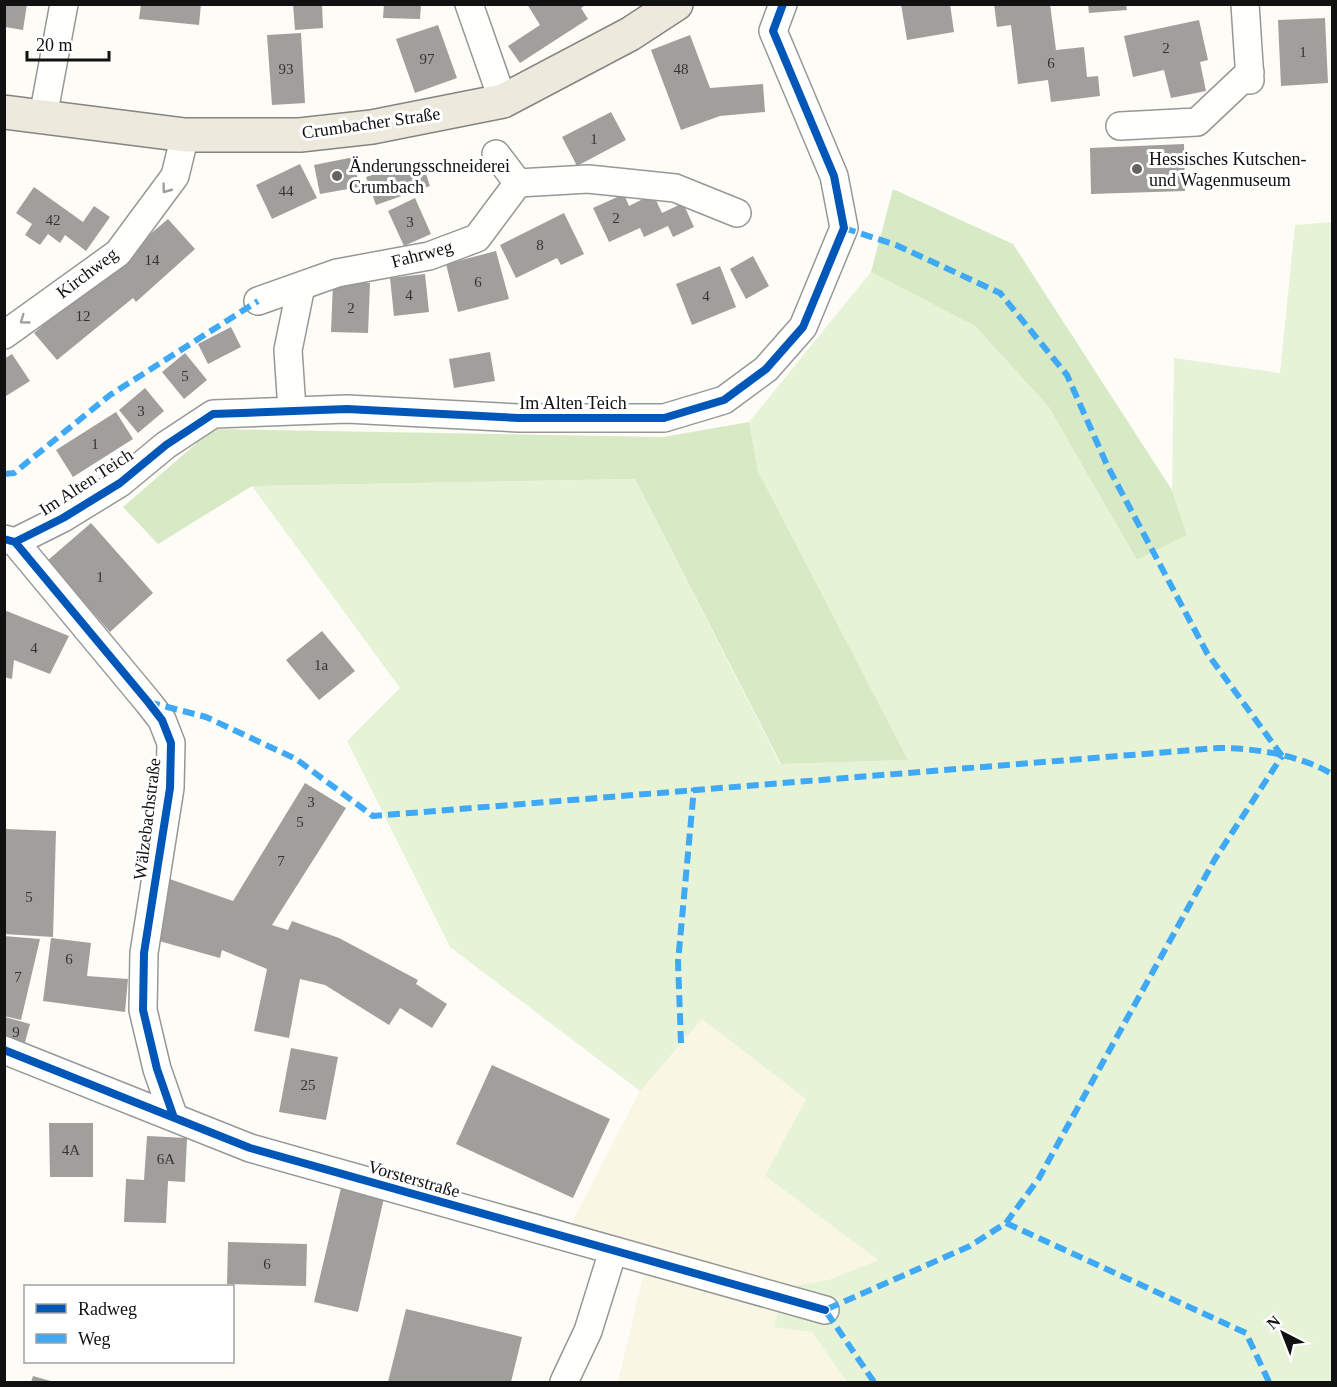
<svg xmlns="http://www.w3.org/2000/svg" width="1337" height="1387" font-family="'Times New Roman',serif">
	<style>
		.farmland { fill: #f9f7e4 }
		.green { fill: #e7f3d7 }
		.forest { fill: #d8eac5 }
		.building { fill: #a19f9c }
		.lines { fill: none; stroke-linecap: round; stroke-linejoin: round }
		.minor-casing { stroke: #979795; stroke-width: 30 }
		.major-casing { stroke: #858482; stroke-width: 36 }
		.minor { stroke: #fffffe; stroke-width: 27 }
		.major { stroke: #ede9dc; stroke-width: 33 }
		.quiet { stroke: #3fa9f5; stroke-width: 6; stroke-dasharray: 12 6; stroke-linecap: butt }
		.cycleway-casing { stroke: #fff; stroke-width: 11 }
		.cycleway { stroke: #0057b8; stroke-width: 8 }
		.oneway { stroke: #a0a09f }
		.poi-dot { fill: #646362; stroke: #fff; stroke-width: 2 }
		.labels { text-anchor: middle; stroke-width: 6; stroke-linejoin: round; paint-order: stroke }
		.number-label { font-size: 15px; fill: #353434 }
		.street-label { font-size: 18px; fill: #111; stroke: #fff }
		.poi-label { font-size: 18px; fill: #111; stroke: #fff; text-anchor: start }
	</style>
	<rect width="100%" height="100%" fill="#fdfcf7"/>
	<path class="farmland" d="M 702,1019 L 807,1099 L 765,1176 L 878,1260 L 828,1280 L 784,1289 L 847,1382 L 618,1382 L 644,1272 L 558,1249 L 640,1091 Z"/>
	<path class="green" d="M 1332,222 L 1332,1382 L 847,1382 L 812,1332 L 774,1327 L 784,1288 L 828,1280 L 878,1260 L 765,1176 L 806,1099 L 702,1019 L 640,1091 L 450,947 L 347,741 L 400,688 L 252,486 L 635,479 L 780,764 L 908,760 L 758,471 L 749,422 L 871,272 L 975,326 L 1048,406 L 1137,560 L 1187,535 L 1172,490 L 1174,358 L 1280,373 L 1295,225 Z"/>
	<path class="forest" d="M 893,189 L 1013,244 L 1172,490 L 1187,535 L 1137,560 L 1048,406 L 975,326 L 871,272 Z
		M 749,422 L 758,471 L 908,760 L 781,764 L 635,479 L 252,486 L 158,544 L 123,507 L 213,429 L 663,437 Z"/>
	<path class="building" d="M 5,4 L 27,4 L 23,30 L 5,27 Z
		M 141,4 L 201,4 L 199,25 L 139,19 Z
		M 293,4 L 322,4 L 323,28 L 295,30 Z
		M 384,4 L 421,4 L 420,19 L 383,18 Z
		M 527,4 L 587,4 L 581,8 L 588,19 L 520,63 L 508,46 L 540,25 Z
		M 901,4 L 950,4 L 954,32 L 907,40 Z
		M 994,4 L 1050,4 L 1056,50 L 1084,47 L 1087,77 L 1098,76 L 1100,96 L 1051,102 L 1048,80 L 1018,84 L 1011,25 L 997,27 Z
		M 1088,4 L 1126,4 L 1127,10 L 1089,13 Z
		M 1325,18 L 1328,83 L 1281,86 L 1278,20 Z
		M 1199,20 L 1208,60 L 1200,62 L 1206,91 L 1171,98 L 1164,70 L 1133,77 L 1124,36 Z
		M 438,25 L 457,78 L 415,93 L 396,39 Z
		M 301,33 L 305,103 L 272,105 L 267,35 Z
		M 690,35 L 710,88 L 763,84 L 765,112 L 720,116 L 681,130 L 651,50 Z
		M 611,112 L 626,140 L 577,166 L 562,137 Z
		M 1184,144 L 1185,191 L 1091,194 L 1090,148 Z
		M 354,157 L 359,187 L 320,194 L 314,165 Z
		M 421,159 L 430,186 L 376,205 L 366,177 Z
		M 300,164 L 317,198 L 272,219 L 256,185 Z
		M 34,187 L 83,222 L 94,206 L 110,217 L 86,251 L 65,235 L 60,243 L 48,234 L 40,245 L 25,235 L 32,224 L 16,213 Z
		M 624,194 L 629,206 L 653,194 L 662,213 L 683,203 L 694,227 L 673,237 L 668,226 L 644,237 L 640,228 L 609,242 L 593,208 Z
		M 415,198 L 431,234 L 404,246 L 388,211 Z
		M 564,213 L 584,254 L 561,265 L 557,258 L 516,278 L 500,245 Z
		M 168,219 L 195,249 L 136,302 L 133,298 L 57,360 L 34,333 Z
		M 496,251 L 509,299 L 458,312 L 446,264 Z
		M 753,256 L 769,286 L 746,299 L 730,269 Z
		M 720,266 L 736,307 L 692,325 L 676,284 Z
		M 425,274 L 429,312 L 394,316 L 390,278 Z
		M 333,282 L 370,283 L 368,333 L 331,332 Z
		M 231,327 L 241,347 L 208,364 L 198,344 Z
		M 490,352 L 495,381 L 454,388 L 449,359 Z
		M 185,353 L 207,380 L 184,399 L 162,372 Z
		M 12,354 L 30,381 L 6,396 L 4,359 Z
		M 145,388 L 164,411 L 138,433 L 119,410 Z
		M 116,412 L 133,439 L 73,477 L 56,450 Z
		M 91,523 L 153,593 L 110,632 L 47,561 Z
		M 4,610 L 69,636 L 50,674 L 14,660 L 12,679 L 4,677 Z
		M 322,631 L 355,671 L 319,700 L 286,660 Z
		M 305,783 L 346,808 L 272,925 L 288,930 L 292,921 L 339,938 L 418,980 L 416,984 L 447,1004 L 432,1028 L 400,1008 L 389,1025 L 325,985 L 300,979 L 289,1038 L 254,1031 L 267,969 L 222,950 L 220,958 L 159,941 L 164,877 L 233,901 Z
		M 6,829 L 56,831 L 53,937 L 4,934 Z
		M 4,936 L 40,939 L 21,1020 L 4,1016 Z
		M 51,938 L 91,943 L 87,976 L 128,979 L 125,1012 L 43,1001 Z
		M 5,1017 L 30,1024 L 24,1046 L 5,1041 Z
		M 291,1048 L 338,1057 L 326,1120 L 279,1112 Z
		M 492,1065 L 610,1119 L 573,1198 L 456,1144 Z
		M 49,1123 L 93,1123 L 93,1177 L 50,1177 Z
		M 147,1136 L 187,1138 L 185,1182 L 168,1181 L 166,1223 L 124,1222 L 126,1179 L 144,1180 Z
		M 341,1188 L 384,1198 L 358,1312 L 314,1302 Z
		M 228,1242 L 307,1244 L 306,1286 L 227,1284 Z
		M 406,1309 L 522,1337 L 511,1382 L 388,1382 Z
		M 33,1376 L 54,1382 L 31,1382 Z"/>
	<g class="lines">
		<defs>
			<path id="minor" d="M 469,4 L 503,101
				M 1245,4 L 1250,80
				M 43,117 L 64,4
				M 1120,126 L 1197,122 L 1250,72
				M 496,154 L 518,183
				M 518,183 L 588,179 L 675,188 L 737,213
				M 258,301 L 337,273 L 429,256 L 477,238 L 518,183
				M 4,335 L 118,253 L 175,176 L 185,135
				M 292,410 L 288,350 L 301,286
				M 4,539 L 15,542 L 63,518 L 120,483 L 166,445 L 213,414 L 347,409 L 519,418 L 664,418 L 724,400 L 766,369 L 803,327 L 844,228 L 834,176 L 773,31 L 783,4
				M 15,542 L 148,702 L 162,720 L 171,743 L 170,788 L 144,953 L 143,1010 L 157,1069 L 173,1115
				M 4,1050 L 250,1148 L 825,1310
				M 564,1382 L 588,1331 L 613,1251"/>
			<path id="major" d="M 4,112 L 185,135 L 300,135 L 372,127 L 503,101 L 630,34 L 676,4"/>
		</defs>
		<use href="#minor" class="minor-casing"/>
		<use href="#major" class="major-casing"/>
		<use href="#minor" class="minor"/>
		<use href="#major" class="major"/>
		<path class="quiet" d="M 844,228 L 896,245 L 1000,293 L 1067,375 L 1107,465 L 1207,653 L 1282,756
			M 4,474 L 14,473 L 110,395 L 258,301
			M 148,702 L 206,717 L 296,759 L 373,816 L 1218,748 C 1255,748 1300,755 1332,774
			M 681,1043 L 678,962 L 694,788
			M 1006,1223 L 1246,1333 L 1269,1382
			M 874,1382 L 825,1310 L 970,1246 L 1006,1223 L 1039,1178 L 1215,859 L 1282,756"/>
		<defs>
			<path id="cycleway" d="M 4,539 L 15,542 L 63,518 L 120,483 L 166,445 L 213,414 L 347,409 L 519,418 L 664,418 L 724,400 L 766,369 L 803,327 L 844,228 L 834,176 L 773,31 L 783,4
				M 15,542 L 148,702 L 162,720 L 171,743 L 170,788 L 144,953 L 143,1010 L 157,1069 L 173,1115
				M 4,1050 L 250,1148 L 825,1310"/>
		</defs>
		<use href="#cycleway" class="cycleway-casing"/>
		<use href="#cycleway" class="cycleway"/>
	</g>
	<defs><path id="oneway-chevron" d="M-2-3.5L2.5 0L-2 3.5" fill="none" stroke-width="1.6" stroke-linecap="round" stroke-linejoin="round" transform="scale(1.5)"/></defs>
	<g class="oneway">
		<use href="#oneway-chevron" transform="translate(166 189) rotate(127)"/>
		<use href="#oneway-chevron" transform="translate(24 320) rotate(144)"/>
	</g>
	<g class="poi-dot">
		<circle cx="1137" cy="169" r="6"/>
		<circle cx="337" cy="176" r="6"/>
	</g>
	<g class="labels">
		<g class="number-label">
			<text x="1166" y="53">2</text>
			<text x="1303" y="57">1</text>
			<text x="427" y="64">97</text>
			<text x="1051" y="68">6</text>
			<text x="286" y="74">93</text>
			<text x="681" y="74">48</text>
			<text x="594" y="144">1</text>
			<text x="286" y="196">44</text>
			<text x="616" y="223">2</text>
			<text x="53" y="225">42</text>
			<text x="410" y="227">3</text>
			<text x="540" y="250">8</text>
			<text x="152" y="265">14</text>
			<text x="478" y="287">6</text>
			<text x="409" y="300">4</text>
			<text x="706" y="301">4</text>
			<text x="351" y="313">2</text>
			<text x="83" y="321">12</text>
			<text x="185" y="381">5</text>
			<text x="141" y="416">3</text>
			<text x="95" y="449">1</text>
			<text x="100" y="582">1</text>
			<text x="34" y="653">4</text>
			<text x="321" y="670">1a</text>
			<text x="311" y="807">3</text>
			<text x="300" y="827">5</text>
			<text x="281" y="866">7</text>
			<text x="29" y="902">5</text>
			<text x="69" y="964">6</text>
			<text x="18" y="982">7</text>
			<text x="16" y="1037">9</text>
			<text x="308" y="1090">25</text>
			<text x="71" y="1155">4A</text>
			<text x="166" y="1164">6A</text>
			<text x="267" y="1269">6</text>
		</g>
		<g class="street-label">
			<text transform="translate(371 123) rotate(-8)" y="6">Crumbacher Straße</text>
			<text transform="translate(422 254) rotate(-15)" y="6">Fahrweg</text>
			<text transform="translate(87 273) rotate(-37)" y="6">Kirchweg</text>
			<text x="573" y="409">Im Alten Teich</text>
			<text transform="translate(86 482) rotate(-33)" y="6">Im Alten Teich</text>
			<text transform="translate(147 819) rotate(-83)" y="6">Wälzebachstraße</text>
			<text transform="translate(414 1179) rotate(16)" y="6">Vorsterstraße</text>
		</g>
		<g class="poi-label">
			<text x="1149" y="165">Hessisches Kutschen-<tspan x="1149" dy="21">und Wagenmuseum</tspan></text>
			<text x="349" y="172">Änderungsschneiderei<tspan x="349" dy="21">Crumbach</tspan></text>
		</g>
	</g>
	<rect width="1337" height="1387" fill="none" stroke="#111111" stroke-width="12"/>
	<rect x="24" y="1285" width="210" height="78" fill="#ffffff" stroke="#a0a0a0" stroke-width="1.5"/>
	<rect x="36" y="1304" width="30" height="9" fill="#0057b8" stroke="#a0a0a0" stroke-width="1.5"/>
	<text x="78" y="1315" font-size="18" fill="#111111">Radweg</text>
	<rect x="36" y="1334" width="30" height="9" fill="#3fa9f5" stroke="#a0a0a0" stroke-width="1.5"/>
	<text x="78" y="1345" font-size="18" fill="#111111">Weg</text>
	<g transform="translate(1283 1333) rotate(318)" stroke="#ffffff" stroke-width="4.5" paint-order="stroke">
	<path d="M0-4.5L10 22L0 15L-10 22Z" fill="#111111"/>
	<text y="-9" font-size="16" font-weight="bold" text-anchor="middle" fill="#111111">N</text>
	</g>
	<path d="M27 51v9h82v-9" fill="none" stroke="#111111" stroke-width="3"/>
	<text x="36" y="51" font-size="18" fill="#111111" stroke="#ffffff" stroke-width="4.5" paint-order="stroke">20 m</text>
</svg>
